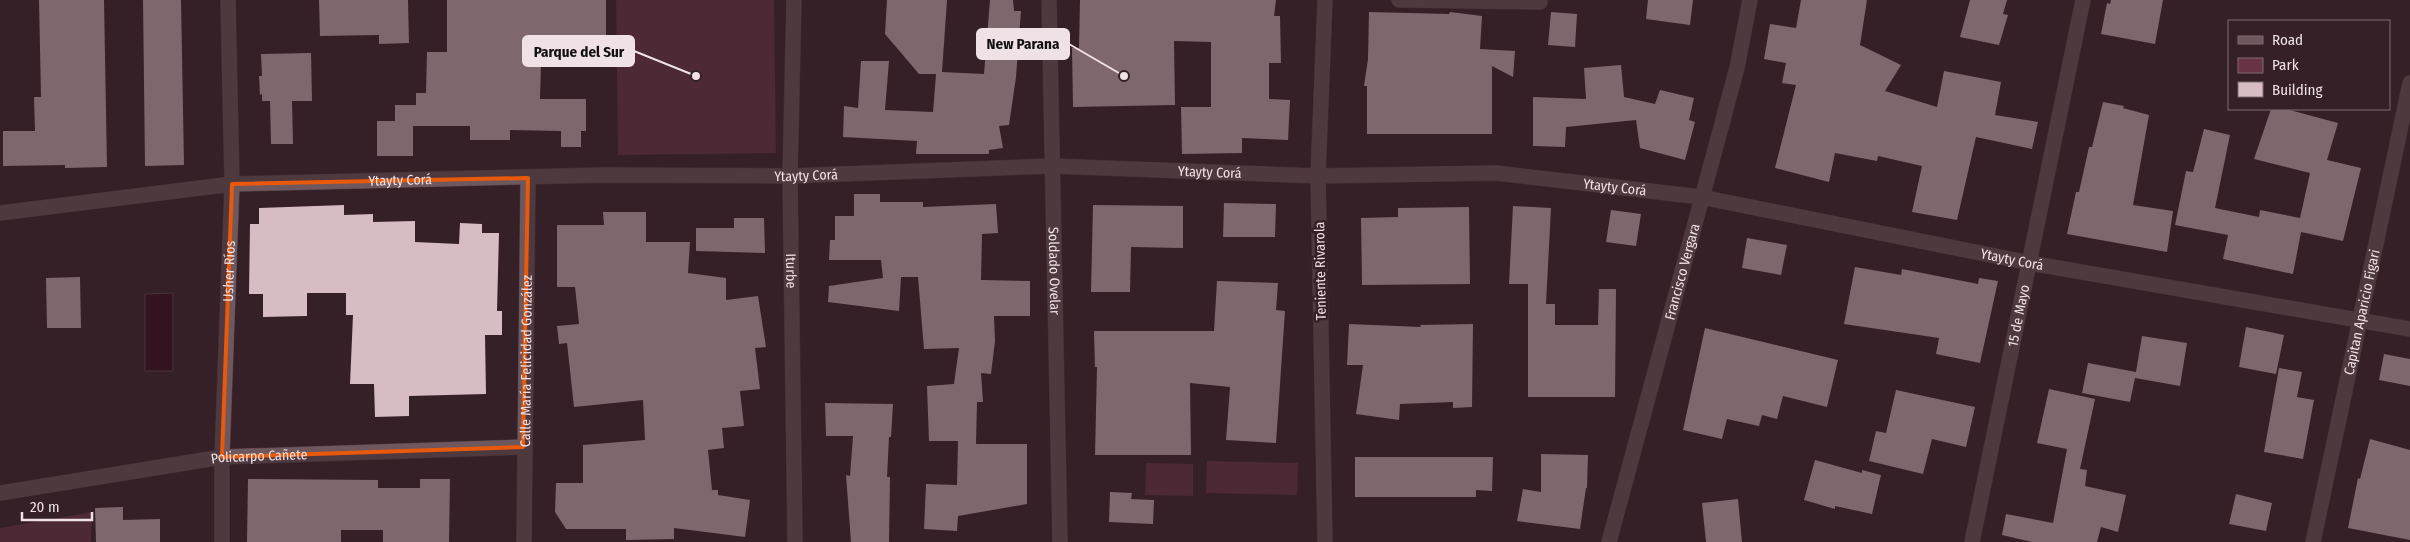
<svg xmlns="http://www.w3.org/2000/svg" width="2410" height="542" font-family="'Fira Sans Condensed',sans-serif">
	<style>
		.green { fill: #683345 }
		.water { fill: #320317; stroke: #6b4655 }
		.building { fill: #d7bcc4 }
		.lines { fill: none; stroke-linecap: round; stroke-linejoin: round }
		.minor-casing { stroke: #4e3d42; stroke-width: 16 }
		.secondary-casing { stroke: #4e3d42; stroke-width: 16 }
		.minor { stroke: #6e575d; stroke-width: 15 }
		.secondary { stroke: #6e575d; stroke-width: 15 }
		.marked { fill: none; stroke: #e8590c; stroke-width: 4; stroke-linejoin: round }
		.labels { text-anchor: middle; stroke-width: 5; stroke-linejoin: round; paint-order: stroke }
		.street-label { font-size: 14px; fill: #efe1e5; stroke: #342026 }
		.leader { fill: none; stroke: #efe1e5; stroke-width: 2 }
		.callout-dot { fill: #efe1e5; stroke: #342026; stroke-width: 2 }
		.callout { fill: #efe1e5; stroke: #efe1e5; stroke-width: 2 }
		.callout-label { font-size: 15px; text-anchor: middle; font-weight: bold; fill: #111 }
	</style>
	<rect width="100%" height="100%" fill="#342026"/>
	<path class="green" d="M 616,0 L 774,0 L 776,153 L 618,155 Z
		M 1207,461 L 1298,463 L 1297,495 L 1206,493 Z
		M 1146,463 L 1193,464 L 1193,496 L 1145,495 Z
		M 92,512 L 91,542 L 0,542 L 0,528 Z"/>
	<path class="water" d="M 173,293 L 173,371 L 145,371 L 145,294 Z"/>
	<path class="building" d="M 39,0 L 104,0 L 107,167 L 65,168 L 65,165 L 3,166 L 3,131 L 35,131 L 34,97 L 41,97 Z
		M 143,0 L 181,0 L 184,165 L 145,166 Z
		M 319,0 L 408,0 L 409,43 L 379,44 L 379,35 L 320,36 Z
		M 447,0 L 606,0 L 606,49 L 568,48 L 567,63 L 541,63 L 540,99 L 586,99 L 586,131 L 581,131 L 581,147 L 561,147 L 561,131 L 510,130 L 510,140 L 470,140 L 470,126 L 413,126 L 413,156 L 377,156 L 377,121 L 395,121 L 395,105 L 416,105 L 416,93 L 426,93 L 427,52 L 447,52 Z
		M 887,0 L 947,0 L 942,72 L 984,74 L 990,0 L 1013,0 L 1014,11 L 1021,11 L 1016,77 L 1009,125 L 999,126 L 1003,148 L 989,150 L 989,154 L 916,154 L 917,141 L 843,137 L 844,106 L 858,108 L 861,61 L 889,61 L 885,110 L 933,112 L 936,74 L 919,74 L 885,34 Z
		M 1080,0 L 1276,0 L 1274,16 L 1280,16 L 1281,63 L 1269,63 L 1269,99 L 1290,100 L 1288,140 L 1242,138 L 1242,153 L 1182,154 L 1181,107 L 1211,107 L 1211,42 L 1174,41 L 1175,105 L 1073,107 L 1072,48 L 1079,48 Z
		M 1648,0 L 1693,0 L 1690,25 L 1646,19 Z
		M 1801,0 L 1867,0 L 1860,45 L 1901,65 L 1885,91 L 1937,107 L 1944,71 L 2001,82 L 1995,115 L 2038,122 L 2032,149 L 1976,137 L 1957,220 L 1912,212 L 1922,166 L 1878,156 L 1877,161 L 1835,153 L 1829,182 L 1775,168 L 1796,85 L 1782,83 L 1786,63 L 1764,59 L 1770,24 L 1796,28 Z
		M 1970,0 L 2007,0 L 2003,14 L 2008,15 L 1999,45 L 1960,37 Z
		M 2111,0 L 2163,0 L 2155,44 L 2101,34 L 2107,3 L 2110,4 Z
		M 1369,12 L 1449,14 L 1450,12 L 1482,16 L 1480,49 L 1515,51 L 1513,77 L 1492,66 L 1492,134 L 1367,134 L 1367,86 L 1364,86 L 1368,59 Z
		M 1551,12 L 1577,14 L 1575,47 L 1548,45 Z
		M 311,53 L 312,101 L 292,101 L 293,144 L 271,144 L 270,101 L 262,101 L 262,94 L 260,95 L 259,76 L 262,76 L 261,54 Z
		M 1621,65 L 1624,97 L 1655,104 L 1660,90 L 1694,98 L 1689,120 L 1695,122 L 1685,160 L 1640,148 L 1636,120 L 1566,127 L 1565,147 L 1533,146 L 1533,97 L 1586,99 L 1584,68 Z
		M 2103,102 L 2124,106 L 2123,108 L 2149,115 L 2133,205 L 2173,211 L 2167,252 L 2067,234 L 2076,192 L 2079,192 L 2089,147 L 2092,147 Z
		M 2271,109 L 2286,109 L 2338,123 L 2327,160 L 2361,168 L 2343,241 L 2301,232 L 2293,274 L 2223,259 L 2228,235 L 2175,225 L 2186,171 L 2193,172 L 2204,129 L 2230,135 L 2215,208 L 2259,217 L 2260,210 L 2300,218 L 2310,173 L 2254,159 Z
		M 854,194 L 880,194 L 880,202 L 923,202 L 923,207 L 996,204 L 998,233 L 982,234 L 981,280 L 1030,281 L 1030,316 L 994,316 L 995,341 L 991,374 L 981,373 L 983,402 L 977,402 L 976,444 L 1027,444 L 1027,504 L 958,516 L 957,531 L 924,529 L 926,484 L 957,485 L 958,441 L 929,441 L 927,386 L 954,384 L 959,348 L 924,349 L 918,277 L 901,277 L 899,311 L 828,302 L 829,286 L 883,278 L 881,260 L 829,260 L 830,240 L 835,240 L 835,216 L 854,216 Z
		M 1224,203 L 1276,204 L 1275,237 L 1223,237 Z
		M 344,205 L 344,215 L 373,214 L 373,222 L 415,221 L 415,242 L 459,244 L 460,223 L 482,224 L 482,233 L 499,233 L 497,311 L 502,311 L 502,335 L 485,335 L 486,394 L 409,396 L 409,416 L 375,417 L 374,384 L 350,384 L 353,315 L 346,315 L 346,293 L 307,293 L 307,316 L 263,317 L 263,294 L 249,294 L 250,224 L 259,224 L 259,208 Z
		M 1093,205 L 1183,206 L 1183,248 L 1131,247 L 1130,292 L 1091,292 Z
		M 1513,206 L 1551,208 L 1546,304 L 1555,304 L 1555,325 L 1598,325 L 1599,289 L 1616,289 L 1615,397 L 1528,397 L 1528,284 L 1509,284 Z
		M 1469,207 L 1470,284 L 1362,285 L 1361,218 L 1398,217 L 1398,208 Z
		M 1611,210 L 1641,214 L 1636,246 L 1606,242 Z
		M 603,212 L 646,212 L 646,242 L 690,242 L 688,273 L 726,278 L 726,300 L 758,296 L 766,347 L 755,348 L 760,389 L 740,391 L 744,426 L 722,428 L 724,448 L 708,450 L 712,490 L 718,490 L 718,495 L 750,500 L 745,537 L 674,528 L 674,539 L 626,540 L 626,529 L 566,529 L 555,512 L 556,483 L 583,483 L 583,445 L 645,440 L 643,400 L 574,407 L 567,343 L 559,344 L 557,326 L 579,324 L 575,287 L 557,287 L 557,225 L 604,225 Z
		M 734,218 L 764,218 L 765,253 L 696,251 L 696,228 L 734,228 Z
		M 1747,238 L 1787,245 L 1781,275 L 1742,268 Z
		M 1855,267 L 1901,275 L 1902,269 L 1978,284 L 1979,278 L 1998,281 L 1980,363 L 1936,354 L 1939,338 L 1844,324 Z
		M 80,277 L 81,328 L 47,328 L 46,278 Z
		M 1217,281 L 1278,283 L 1276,310 L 1285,311 L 1276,443 L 1226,440 L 1230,387 L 1190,383 L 1191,455 L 1095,455 L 1097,367 L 1095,367 L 1094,331 L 1214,331 Z
		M 1349,324 L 1421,327 L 1420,325 L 1473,324 L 1472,407 L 1453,408 L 1453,402 L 1400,404 L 1399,420 L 1356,414 L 1363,365 L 1347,365 Z
		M 2246,327 L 2284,335 L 2276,374 L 2239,367 Z
		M 1705,328 L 1838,360 L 1827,407 L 1783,396 L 1777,419 L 1762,415 L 1759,426 L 1727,419 L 1722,439 L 1683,430 Z
		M 2142,336 L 2187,343 L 2180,386 L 2135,378 L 2136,373 L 2130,402 L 2082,393 L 2088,363 L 2136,372 Z
		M 2384,354 L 2410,359 L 2410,386 L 2379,380 Z
		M 2279,368 L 2302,372 L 2297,397 L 2314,400 L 2303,459 L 2264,452 Z
		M 2049,389 L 2095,399 L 2080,469 L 2087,470 L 2085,486 L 2126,495 L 2118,532 L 2101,527 L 2097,542 L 2032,542 L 2002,535 L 2006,514 L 2053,523 L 2067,449 L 2037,443 Z
		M 1896,390 L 1975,407 L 1966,447 L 1932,439 L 1923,474 L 1869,461 L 1876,431 L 1886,433 Z
		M 825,403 L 893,404 L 891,437 L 889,437 L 887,477 L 890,477 L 889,542 L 851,542 L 846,475 L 850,476 L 853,436 L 826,436 Z
		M 2370,439 L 2410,450 L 2410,540 L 2348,528 L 2358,478 L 2360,479 Z
		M 1541,454 L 1588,455 L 1587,488 L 1586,488 L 1580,529 L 1517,521 L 1523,489 L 1541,492 Z
		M 1355,457 L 1493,457 L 1492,491 L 1476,490 L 1476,497 L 1355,497 Z
		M 1815,460 L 1862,473 L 1862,470 L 1881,475 L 1872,514 L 1835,506 L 1835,509 L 1804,500 Z
		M 248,479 L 378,480 L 378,488 L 420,488 L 420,479 L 450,479 L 449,542 L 383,542 L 383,530 L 341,530 L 341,542 L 247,542 Z
		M 1110,492 L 1132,493 L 1131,499 L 1154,500 L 1153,524 L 1109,522 Z
		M 2236,494 L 2272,503 L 2266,531 L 2229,524 Z
		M 1738,499 L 1742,542 L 1706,542 L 1702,503 Z
		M 123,507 L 123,520 L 160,519 L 160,542 L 96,542 L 95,508 Z"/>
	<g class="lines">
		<defs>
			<g id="minor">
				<path id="s1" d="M 794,0 L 790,176 L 795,542"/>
				<path d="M 1399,0 L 1540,2"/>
				<path id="s2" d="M 0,213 L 232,184 L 604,175 L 790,176 L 1051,166 L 1318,176 L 1496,173 L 1701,197 L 2030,263 L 2410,329"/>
				<path id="s3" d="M 0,493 L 222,457 L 523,447"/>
				<path id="s4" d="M 222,542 L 222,457 L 232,184 L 228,0"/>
				<path id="s5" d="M 524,542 L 528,178"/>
				<path d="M 1325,542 L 1318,176 L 1325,0"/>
				<path id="s6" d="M 1609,542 L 1737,68 L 1750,0"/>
				<path id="s7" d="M 1972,542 L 2083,0"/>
				<path id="s8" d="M 2313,542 L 2410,83"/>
			</g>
			<g id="secondary">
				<path id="s9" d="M 1049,0 L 1060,542"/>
			</g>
		</defs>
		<use href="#minor" class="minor-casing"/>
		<use href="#secondary" class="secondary-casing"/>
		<use href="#minor" class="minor"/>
		<use href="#secondary" class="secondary"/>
	</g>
	<path d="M0 0H2410V542H0ZM 528,178 L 523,447 L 222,457 L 232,184 Z" fill="#342026" fill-opacity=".55" fill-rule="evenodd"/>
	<path class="marked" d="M 528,178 L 523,447 L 222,457 L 232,184 Z"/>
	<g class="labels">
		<g class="street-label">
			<text dy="5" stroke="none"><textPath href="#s2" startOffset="1212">Ytayty Corá</textPath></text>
			<text dy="5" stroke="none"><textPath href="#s2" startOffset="808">Ytayty Corá</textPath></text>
			<text dy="5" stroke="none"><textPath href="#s2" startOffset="402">Ytayty Corá</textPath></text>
			<text dy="5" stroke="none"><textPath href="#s2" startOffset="1618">Ytayty Corá</textPath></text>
			<text dy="5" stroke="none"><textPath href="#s2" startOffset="2022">Ytayty Corá</textPath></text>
			<text dy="5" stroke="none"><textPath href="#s4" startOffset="271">Usher Ríos</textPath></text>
			<text dy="5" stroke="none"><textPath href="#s1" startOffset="271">Iturbe</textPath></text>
			<text dy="5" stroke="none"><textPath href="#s9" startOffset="271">Soldado Ovelar</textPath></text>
			<text transform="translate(1320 271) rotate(-91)" y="5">Teniente Rivarola</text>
			<text dy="5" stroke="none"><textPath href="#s6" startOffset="280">Francisco Vergara</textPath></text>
			<text dy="5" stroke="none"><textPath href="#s8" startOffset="235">Capitan Aparicio Figari</textPath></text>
			<text dy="5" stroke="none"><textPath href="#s7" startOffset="231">15 de Mayo</textPath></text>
			<text dy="5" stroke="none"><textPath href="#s5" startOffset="181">Calle María Felicidad González</textPath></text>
			<text dy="5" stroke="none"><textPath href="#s3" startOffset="262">Policarpo Cañete</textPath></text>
		</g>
	</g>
	<path class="leader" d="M1124 76L1069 44M696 76L634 51"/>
	<g class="callout-dot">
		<circle cx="1124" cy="76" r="5"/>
		<circle cx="696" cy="76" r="5"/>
	</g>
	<g class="callout">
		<rect x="977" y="29" width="92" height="30" rx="5"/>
		<rect x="523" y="36" width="111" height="30" rx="5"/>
	</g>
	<g class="callout-label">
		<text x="1023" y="49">New Parana</text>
		<text x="579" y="57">Parque del Sur</text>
	</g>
	<rect x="2228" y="20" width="162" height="90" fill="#342026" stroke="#7f6d72"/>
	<rect x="2238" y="36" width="25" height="8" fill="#6e575d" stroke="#7f6d72"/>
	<text x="2272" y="45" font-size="15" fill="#efe1e5">Road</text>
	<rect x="2238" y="58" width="25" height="15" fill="#683345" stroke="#7f6d72"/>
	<text x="2272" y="70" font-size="15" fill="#efe1e5">Park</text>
	<rect x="2238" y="82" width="25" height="15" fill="#d7bcc4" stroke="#7f6d72"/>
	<text x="2272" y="95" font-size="15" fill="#efe1e5">Building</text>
	<path d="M22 512v8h70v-8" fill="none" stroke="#efe1e5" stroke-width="2.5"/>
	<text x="30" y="512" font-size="15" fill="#efe1e5" stroke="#342026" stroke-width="4" paint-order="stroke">20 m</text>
</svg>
